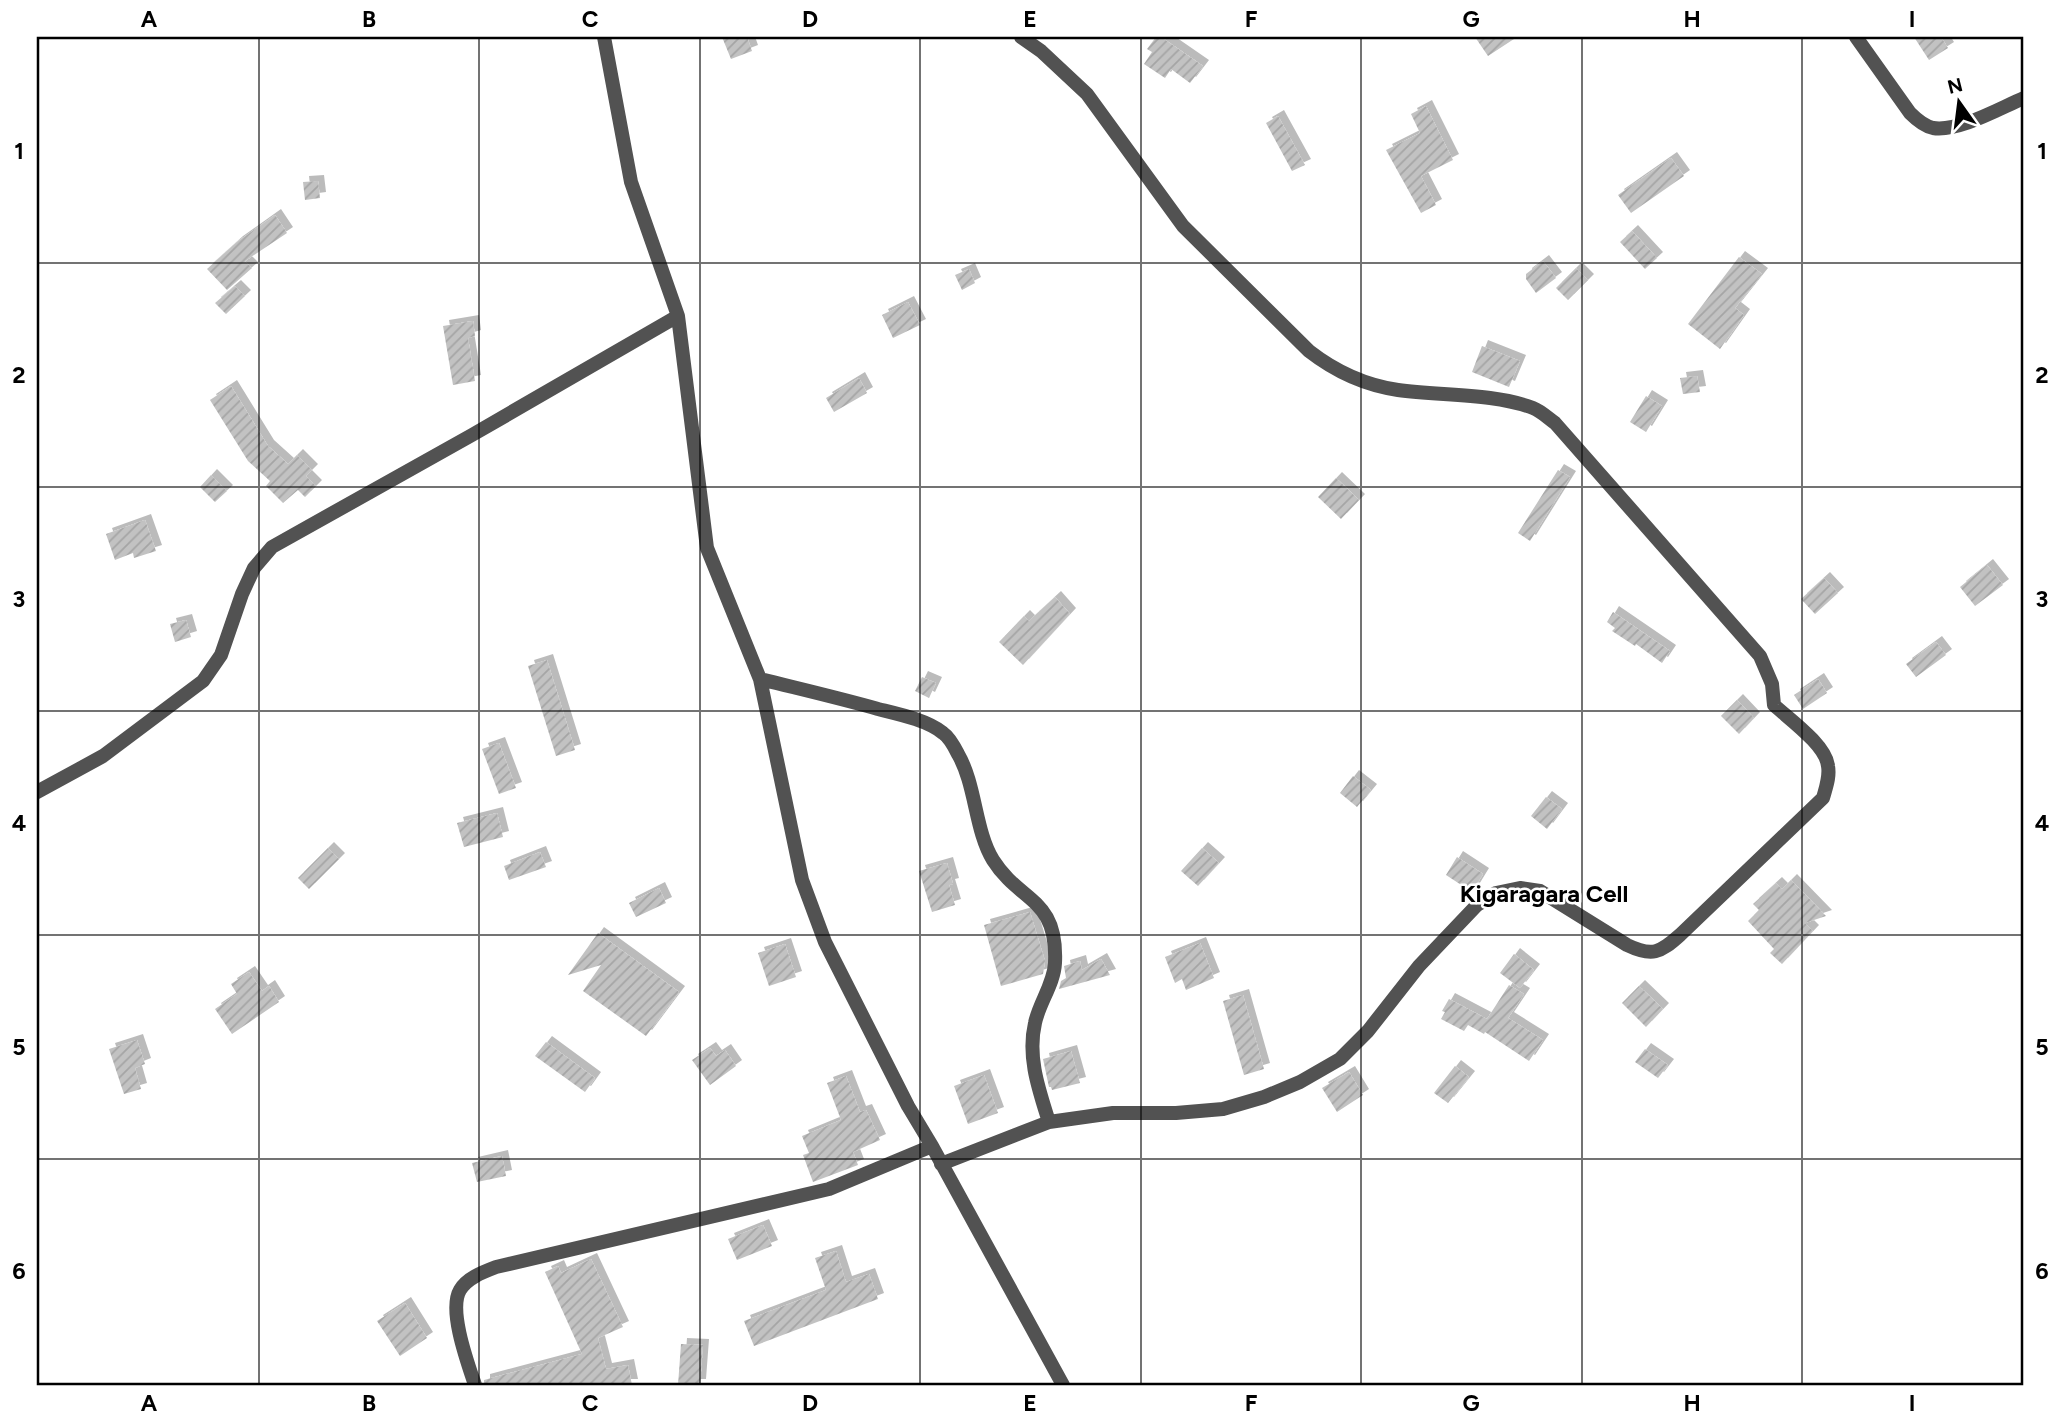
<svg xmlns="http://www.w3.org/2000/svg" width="2061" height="1422" font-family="Figtree,sans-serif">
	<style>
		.building { fill: url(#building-hatch); filter: url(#shadow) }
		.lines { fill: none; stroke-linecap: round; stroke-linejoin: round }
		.street { stroke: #525252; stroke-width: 14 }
		.grid { fill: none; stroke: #000; stroke-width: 2; stroke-opacity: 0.55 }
		.labels { text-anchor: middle; stroke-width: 5; stroke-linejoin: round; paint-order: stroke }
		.quarter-label { font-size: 24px; font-weight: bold; fill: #000; stroke: #fff }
		.neatline { fill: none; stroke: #000; stroke-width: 2.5 }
		.grid-label { font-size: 23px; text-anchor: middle; font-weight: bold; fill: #000 }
	</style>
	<defs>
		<pattern id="building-hatch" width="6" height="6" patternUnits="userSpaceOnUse" patternTransform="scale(1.75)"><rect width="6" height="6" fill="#c2c2c2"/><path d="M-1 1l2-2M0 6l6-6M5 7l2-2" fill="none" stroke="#a5a5a5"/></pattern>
		<filter id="shadow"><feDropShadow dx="6" dy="-6" stdDeviation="0" flood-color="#0004"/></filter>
	</defs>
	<rect width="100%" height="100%" fill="#fff"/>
	<path class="building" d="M 722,37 L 747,37 L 752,51 L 731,59 Z
		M 1156,37 L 1161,37 L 1203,66 L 1190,83 L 1171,69 L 1165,78 L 1144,64 L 1152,52 L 1147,49 Z
		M 1475,37 L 1517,37 L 1488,56 Z
		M 1914,37 L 1941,37 L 1948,48 L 1929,60 Z
		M 1426,106 L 1453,160 L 1421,176 L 1436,205 L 1421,213 L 1386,150 L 1420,133 L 1411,114 Z
		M 1278,116 L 1305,165 L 1292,171 L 1266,123 Z
		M 1671,158 L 1684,176 L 1631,213 L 1618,195 Z
		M 318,181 L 320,198 L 305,200 L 303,182 Z
		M 275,215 L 287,233 L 245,261 L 252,268 L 227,290 L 207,269 L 237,242 Z
		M 1632,231 L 1657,258 L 1645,269 L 1620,242 Z
		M 1739,257 L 1762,274 L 1735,308 L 1744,315 L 1720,349 L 1688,324 Z
		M 1543,261 L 1556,278 L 1536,293 L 1526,279 L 1526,274 Z
		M 1576,268 L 1588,280 L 1568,300 L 1556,288 Z
		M 969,269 L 975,283 L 962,290 L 955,275 Z
		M 235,286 L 245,296 L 226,314 L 215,303 Z
		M 908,302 L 920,325 L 893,338 L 882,315 Z
		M 473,321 L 475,336 L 468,338 L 475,381 L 453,385 L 443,326 Z
		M 1482,346 L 1520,361 L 1509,387 L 1472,372 Z
		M 1697,376 L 1700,392 L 1683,394 L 1680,378 Z
		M 859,378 L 867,393 L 834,412 L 826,398 Z
		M 231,386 L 268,446 L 288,464 L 297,455 L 312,470 L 306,476 L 316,486 L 305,497 L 298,490 L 283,503 L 266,486 L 270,481 L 248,461 L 210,400 Z
		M 1646,396 L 1662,406 L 1646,432 L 1630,422 Z
		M 1558,470 L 1570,477 L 1530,541 L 1518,533 Z
		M 211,475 L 227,491 L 215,502 L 200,487 Z
		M 1336,478 L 1359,500 L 1341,519 L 1318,497 Z
		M 145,520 L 156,551 L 134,558 L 133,553 L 115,560 L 106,534 Z
		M 1987,565 L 2003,585 L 1975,606 L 1960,587 Z
		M 1824,578 L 1838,593 L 1815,614 L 1801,599 Z
		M 1055,597 L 1070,614 L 1023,665 L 999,642 L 1024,616 L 1029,621 Z
		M 1613,612 L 1670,651 L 1662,663 L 1636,644 L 1635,646 L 1612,631 L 1615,628 L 1607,622 Z
		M 186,620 L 191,637 L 175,642 L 170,624 Z
		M 1936,642 L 1946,655 L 1916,677 L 1906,664 Z
		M 547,660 L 575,750 L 556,756 L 528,666 Z
		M 922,677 L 936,683 L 929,698 L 915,691 Z
		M 1818,679 L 1827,693 L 1803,709 L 1794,695 Z
		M 1737,700 L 1754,718 L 1739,734 L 1721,716 Z
		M 499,743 L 516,788 L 499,794 L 482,749 Z
		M 1353,776 L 1371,790 L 1357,807 L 1340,793 Z
		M 1546,797 L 1562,809 L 1547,829 L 1531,816 Z
		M 497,813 L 503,837 L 464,847 L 457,823 Z
		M 328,848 L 339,859 L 309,889 L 298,878 Z
		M 1202,848 L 1219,863 L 1198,886 L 1181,871 Z
		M 540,852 L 546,867 L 509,880 L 504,866 Z
		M 1457,857 L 1483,874 L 1472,892 L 1446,875 Z
		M 947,863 L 953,884 L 949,885 L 955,905 L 932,912 L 919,871 Z
		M 1791,880 L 1826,916 L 1805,923 L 1813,931 L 1782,964 L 1770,953 L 1774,949 L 1748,921 L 1759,910 L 1753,904 L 1776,883 L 1782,889 Z
		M 659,888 L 666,903 L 636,917 L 629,903 Z
		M 1030,912 L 1045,961 L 1043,974 L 1001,986 L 984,925 Z
		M 598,933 L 679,992 L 646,1036 L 583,991 L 601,965 L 568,975 Z
		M 1200,943 L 1214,978 L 1186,990 L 1182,979 L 1175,983 L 1165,957 Z
		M 785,944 L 796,977 L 769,986 L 758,953 Z
		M 1514,954 L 1534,970 L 1520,988 L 1500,973 Z
		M 1101,959 L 1110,975 L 1059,989 L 1061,981 L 1066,978 L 1064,966 L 1080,961 L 1082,970 Z
		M 249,972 L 262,991 L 269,986 L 279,1002 L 232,1034 L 215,1009 L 237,994 L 231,984 Z
		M 1509,985 L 1524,994 L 1508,1018 L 1543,1040 L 1529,1061 L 1485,1032 L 1484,1034 L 1468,1025 L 1464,1031 L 1441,1019 L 1445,1012 L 1442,1011 L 1449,999 L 1487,1019 Z
		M 1639,986 L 1663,1009 L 1646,1027 L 1622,1003 Z
		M 1243,995 L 1264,1069 L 1244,1075 L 1223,1001 Z
		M 137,1040 L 145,1064 L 135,1068 L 141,1089 L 124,1094 L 109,1049 Z
		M 546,1042 L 595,1078 L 585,1092 L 535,1056 Z
		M 710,1048 L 716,1056 L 725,1050 L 736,1066 L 710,1085 L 692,1060 Z
		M 1645,1049 L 1668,1065 L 1658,1078 L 1635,1062 Z
		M 1071,1051 L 1080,1083 L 1052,1090 L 1051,1087 L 1049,1087 L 1043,1059 Z
		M 1455,1066 L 1469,1077 L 1448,1103 L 1434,1093 Z
		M 1349,1072 L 1363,1095 L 1337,1112 L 1322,1088 Z
		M 984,1075 L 998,1113 L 968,1124 L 954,1086 Z
		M 846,1076 L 860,1112 L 866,1110 L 880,1140 L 853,1152 L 858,1165 L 813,1182 L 803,1155 L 809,1153 L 802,1136 L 841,1120 L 827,1083 Z
		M 502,1156 L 506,1176 L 477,1182 L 472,1163 Z
		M 763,1225 L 772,1246 L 737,1260 L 728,1239 Z
		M 836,1251 L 846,1282 L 869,1274 L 878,1299 L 754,1346 L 744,1321 L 826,1290 L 815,1258 Z
		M 591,1259 L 623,1327 L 598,1338 L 606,1369 L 628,1365 L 632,1385 L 484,1385 L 484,1380 L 582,1354 L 545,1272 L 558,1266 L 561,1273 Z
		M 405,1303 L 427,1338 L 400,1356 L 377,1321 Z
		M 681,1344 L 703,1345 L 700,1385 L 678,1385 Z"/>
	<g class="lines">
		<path class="street" d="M 604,37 L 631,182 L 678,316 L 707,548 L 760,679 L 802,880 L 825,942 L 908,1106 L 932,1146 L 1063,1385
			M 1856,37 L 1910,113 C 1917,120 1924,126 1933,128 C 1959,132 2000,108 2024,98
			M 760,679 C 800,689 839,698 878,709 C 898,714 927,720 943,733 C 949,737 955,748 958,754 C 976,785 975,831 993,860 C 1020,903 1058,897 1055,963 C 1054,984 1039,1003 1035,1023 C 1027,1057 1039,1090 1049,1122
			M 37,792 L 103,756 L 203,681 L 221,655 L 242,594 L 254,568 L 272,547 L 472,435 L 678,316
			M 941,1164 L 1049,1122 L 1113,1113 L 1176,1113 L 1223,1109 L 1264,1097 L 1300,1082 L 1340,1059 L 1368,1031 L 1419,966 L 1477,905 L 1496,893 L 1520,888 L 1540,891 L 1627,945 C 1652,957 1660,953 1680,935 L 1823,798 C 1826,787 1830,777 1828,766 C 1826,745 1789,719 1774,705 L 1772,684 L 1760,656 L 1555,423 C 1548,418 1541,411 1533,408 C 1493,393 1440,396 1398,390 C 1364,385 1336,372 1309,351 L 1183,226 L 1087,94 L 1041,51 L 1021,37
			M 475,1385 C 468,1364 448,1310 460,1290 C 467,1278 483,1272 496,1267 L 829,1189 L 932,1146"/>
	</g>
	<path class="grid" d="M 259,37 L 259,1385M 479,37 L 479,1385M 700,37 L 700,1385M 920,37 L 920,1385M 1141,37 L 1141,1385M 1361,37 L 1361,1385M 1582,37 L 1582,1385M 1802,37 L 1802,1385M 37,263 L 2024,263M 37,487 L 2024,487M 37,711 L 2024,711M 37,935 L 2024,935M 37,1159 L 2024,1159"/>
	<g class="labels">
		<g class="quarter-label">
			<text x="1544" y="902">Kigaragara Cell</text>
		</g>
	</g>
	<rect width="2061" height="1422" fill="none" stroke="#ffffff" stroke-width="77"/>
	<g transform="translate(1959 102) rotate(346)" stroke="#ffffff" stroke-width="5" paint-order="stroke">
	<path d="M0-5L12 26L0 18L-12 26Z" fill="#000000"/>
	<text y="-10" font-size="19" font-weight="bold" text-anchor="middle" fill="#000000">N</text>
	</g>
	<rect x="38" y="38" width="1984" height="1346" class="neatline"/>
	<g class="grid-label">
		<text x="149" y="27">A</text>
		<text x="369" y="27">B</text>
		<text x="590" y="27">C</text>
		<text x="810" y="27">D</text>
		<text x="1030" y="27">E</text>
		<text x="1251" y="27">F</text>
		<text x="1471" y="27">G</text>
		<text x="1692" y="27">H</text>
		<text x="1912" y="27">I</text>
		<text x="19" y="159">1</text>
		<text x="2042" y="159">1</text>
		<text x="19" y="383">2</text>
		<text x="2042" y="383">2</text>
		<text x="19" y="607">3</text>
		<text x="2042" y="607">3</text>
		<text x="19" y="831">4</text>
		<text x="2042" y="831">4</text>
		<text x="19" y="1055">5</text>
		<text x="2042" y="1055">5</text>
		<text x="19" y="1279">6</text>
		<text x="2042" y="1279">6</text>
		<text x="149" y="1411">A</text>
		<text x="369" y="1411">B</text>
		<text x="590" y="1411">C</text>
		<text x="810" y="1411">D</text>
		<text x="1030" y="1411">E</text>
		<text x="1251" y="1411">F</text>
		<text x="1471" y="1411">G</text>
		<text x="1692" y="1411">H</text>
		<text x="1912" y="1411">I</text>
	</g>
</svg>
